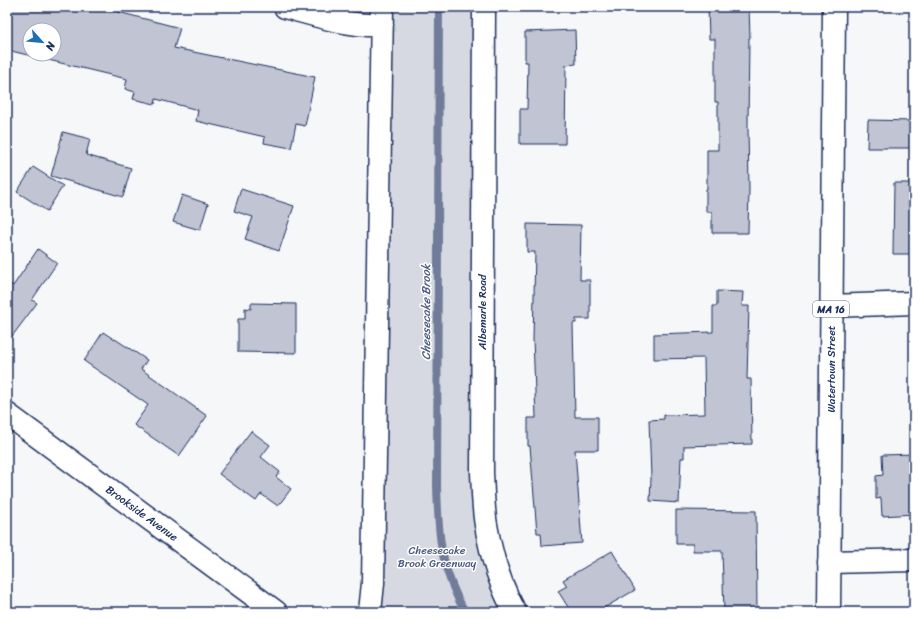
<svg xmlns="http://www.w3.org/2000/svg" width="921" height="619" font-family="Sriracha,sans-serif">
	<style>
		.green { fill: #d6d9e2; stroke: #7884a0 }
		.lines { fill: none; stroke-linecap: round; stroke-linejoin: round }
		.stream { stroke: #707c99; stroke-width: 8 }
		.building { fill: #c0c4d3; stroke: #1b2f5e; fill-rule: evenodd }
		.minor-casing { stroke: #1b2f5e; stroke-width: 25 }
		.primary-casing { stroke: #1b2f5e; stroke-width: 25 }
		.minor { stroke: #fff; stroke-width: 22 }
		.primary { stroke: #fff; stroke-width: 22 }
		.labels { text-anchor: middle; stroke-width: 3; stroke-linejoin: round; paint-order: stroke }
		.shield { fill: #fff; stroke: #5f6d8e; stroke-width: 1 }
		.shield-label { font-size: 10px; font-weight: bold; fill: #1b2f5e }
		.street-label { font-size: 11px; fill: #1b2f5e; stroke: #fff }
		.park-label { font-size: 11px; fill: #4a5a7f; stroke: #fff }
		.water-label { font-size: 12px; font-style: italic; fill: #4d5c81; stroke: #fff }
	</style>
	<rect width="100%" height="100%" fill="#f6f7f9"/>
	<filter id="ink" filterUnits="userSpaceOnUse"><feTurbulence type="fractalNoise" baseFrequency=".025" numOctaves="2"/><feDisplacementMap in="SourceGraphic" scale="8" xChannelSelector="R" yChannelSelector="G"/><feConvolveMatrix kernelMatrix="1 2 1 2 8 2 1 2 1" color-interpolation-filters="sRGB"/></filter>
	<g filter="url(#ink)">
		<path class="green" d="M 380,7 L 485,7 L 484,508 L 516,612 L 382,612 Z"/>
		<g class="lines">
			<path class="stream" d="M 439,7 L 437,487 C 438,510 438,533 443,555 C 447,575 455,594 465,612"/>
		</g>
		<path class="building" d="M 7,7 L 99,7 L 180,28 L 174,48 L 315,77 L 305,126 L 296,124 L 291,148 L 264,143 L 265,137 L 196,121 L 198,110 L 156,99 L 155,104 L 133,99 L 135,92 L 125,89 L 127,79 L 7,50 ZM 30,30 L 54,30 L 54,54 L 30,54 Z
			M 708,7 L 749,7 L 750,38 L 749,38 L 748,125 L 749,189 L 748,233 L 712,233 L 712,212 L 706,212 L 706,189 L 707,189 L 707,150 L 718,150 L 718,102 L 715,102 L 715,39 L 709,39 Z
			M 575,30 L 576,64 L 566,65 L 565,144 L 520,144 L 520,109 L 527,109 L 528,62 L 525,62 L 525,32 Z
			M 868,120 L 914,121 L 914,148 L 867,148 Z
			M 63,132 L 90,139 L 86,155 L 131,168 L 123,197 L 51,176 Z
			M 33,167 L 63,186 L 47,211 L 17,192 Z
			M 894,183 L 914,183 L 914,254 L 893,254 Z
			M 241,189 L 294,206 L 279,251 L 245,239 L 253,217 L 234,211 Z
			M 182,195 L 208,204 L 200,230 L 173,222 Z
			M 527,224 L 581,225 L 580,280 L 590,280 L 590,319 L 576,319 L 576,323 L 573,323 L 575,417 L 598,417 L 598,450 L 575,450 L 582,543 L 542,546 L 541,533 L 537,533 L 530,446 L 528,446 L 528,418 L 536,418 L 533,339 L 535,252 L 527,252 Z
			M 38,249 L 57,263 L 32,300 L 37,303 L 7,343 L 7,281 L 13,286 Z
			M 717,291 L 743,292 L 742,306 L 749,306 L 747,379 L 751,379 L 752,444 L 684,446 L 684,458 L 681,458 L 679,503 L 650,501 L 651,478 L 649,420 L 664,419 L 664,415 L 705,414 L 704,358 L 654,359 L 654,334 L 713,332 L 713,306 L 717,306 Z
			M 251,303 L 296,304 L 296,353 L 238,352 L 238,319 L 245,319 L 245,308 L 251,309 Z
			M 103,332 L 115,340 L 115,339 L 147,360 L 141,369 L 207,416 L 179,456 L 134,425 L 148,405 L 84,361 Z
			M 251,431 L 270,445 L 261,457 L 280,472 L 276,477 L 291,489 L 278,506 L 261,494 L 256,501 L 219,474 Z
			M 914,454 L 914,514 L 882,516 L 881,498 L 876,499 L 876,476 L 883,475 L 882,455 Z
			M 676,510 L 756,511 L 757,612 L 724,612 L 722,551 L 693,551 L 693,544 L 676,544 Z
			M 612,551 L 635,590 L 597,612 L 571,612 L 558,591 L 567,586 L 563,580 Z"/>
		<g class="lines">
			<defs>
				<path id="minor" d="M 285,7 C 316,15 349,27 382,25
					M 484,7 L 482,473 C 483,490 483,508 486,525 C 491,555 500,585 515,612
					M 831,306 L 914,303
					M 7,414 L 276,612
					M 829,562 L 914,560
					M 370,612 L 373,583 L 382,7"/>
				<path id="primary" d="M 829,612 L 834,7"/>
			</defs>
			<use href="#minor" class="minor-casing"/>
			<use href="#primary" class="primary-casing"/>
			<use href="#minor" class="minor"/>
			<use href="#primary" class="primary"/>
		</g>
	</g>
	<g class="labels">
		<rect class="shield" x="813" y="301" width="36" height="16" rx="3"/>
		<g class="shield-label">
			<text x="831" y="313">MA 16</text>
		</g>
		<g class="street-label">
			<text transform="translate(482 312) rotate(-90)" y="4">Albemarle Road</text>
			<text transform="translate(831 369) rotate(-90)" y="4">Watertown Street</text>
			<text transform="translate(142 513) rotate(36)" y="4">Brookside Avenue</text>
		</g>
		<g class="park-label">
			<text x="437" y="554">Cheesecake<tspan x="437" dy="13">Brook Greenway</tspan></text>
		</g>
		<g class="water-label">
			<text transform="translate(426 312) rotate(-90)" y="4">Cheesecake Brook</text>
		</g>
	</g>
	<rect width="921" height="619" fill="none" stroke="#fff" stroke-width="24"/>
	<rect x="12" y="12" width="897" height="595" fill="none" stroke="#1b2f5e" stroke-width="1.5" filter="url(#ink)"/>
	<g transform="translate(42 42) rotate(117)"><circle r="19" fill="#ffffff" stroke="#a4acbf"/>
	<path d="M0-3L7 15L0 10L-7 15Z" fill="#1f6fb2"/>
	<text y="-6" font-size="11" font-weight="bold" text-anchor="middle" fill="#1b2f5e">N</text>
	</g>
</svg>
